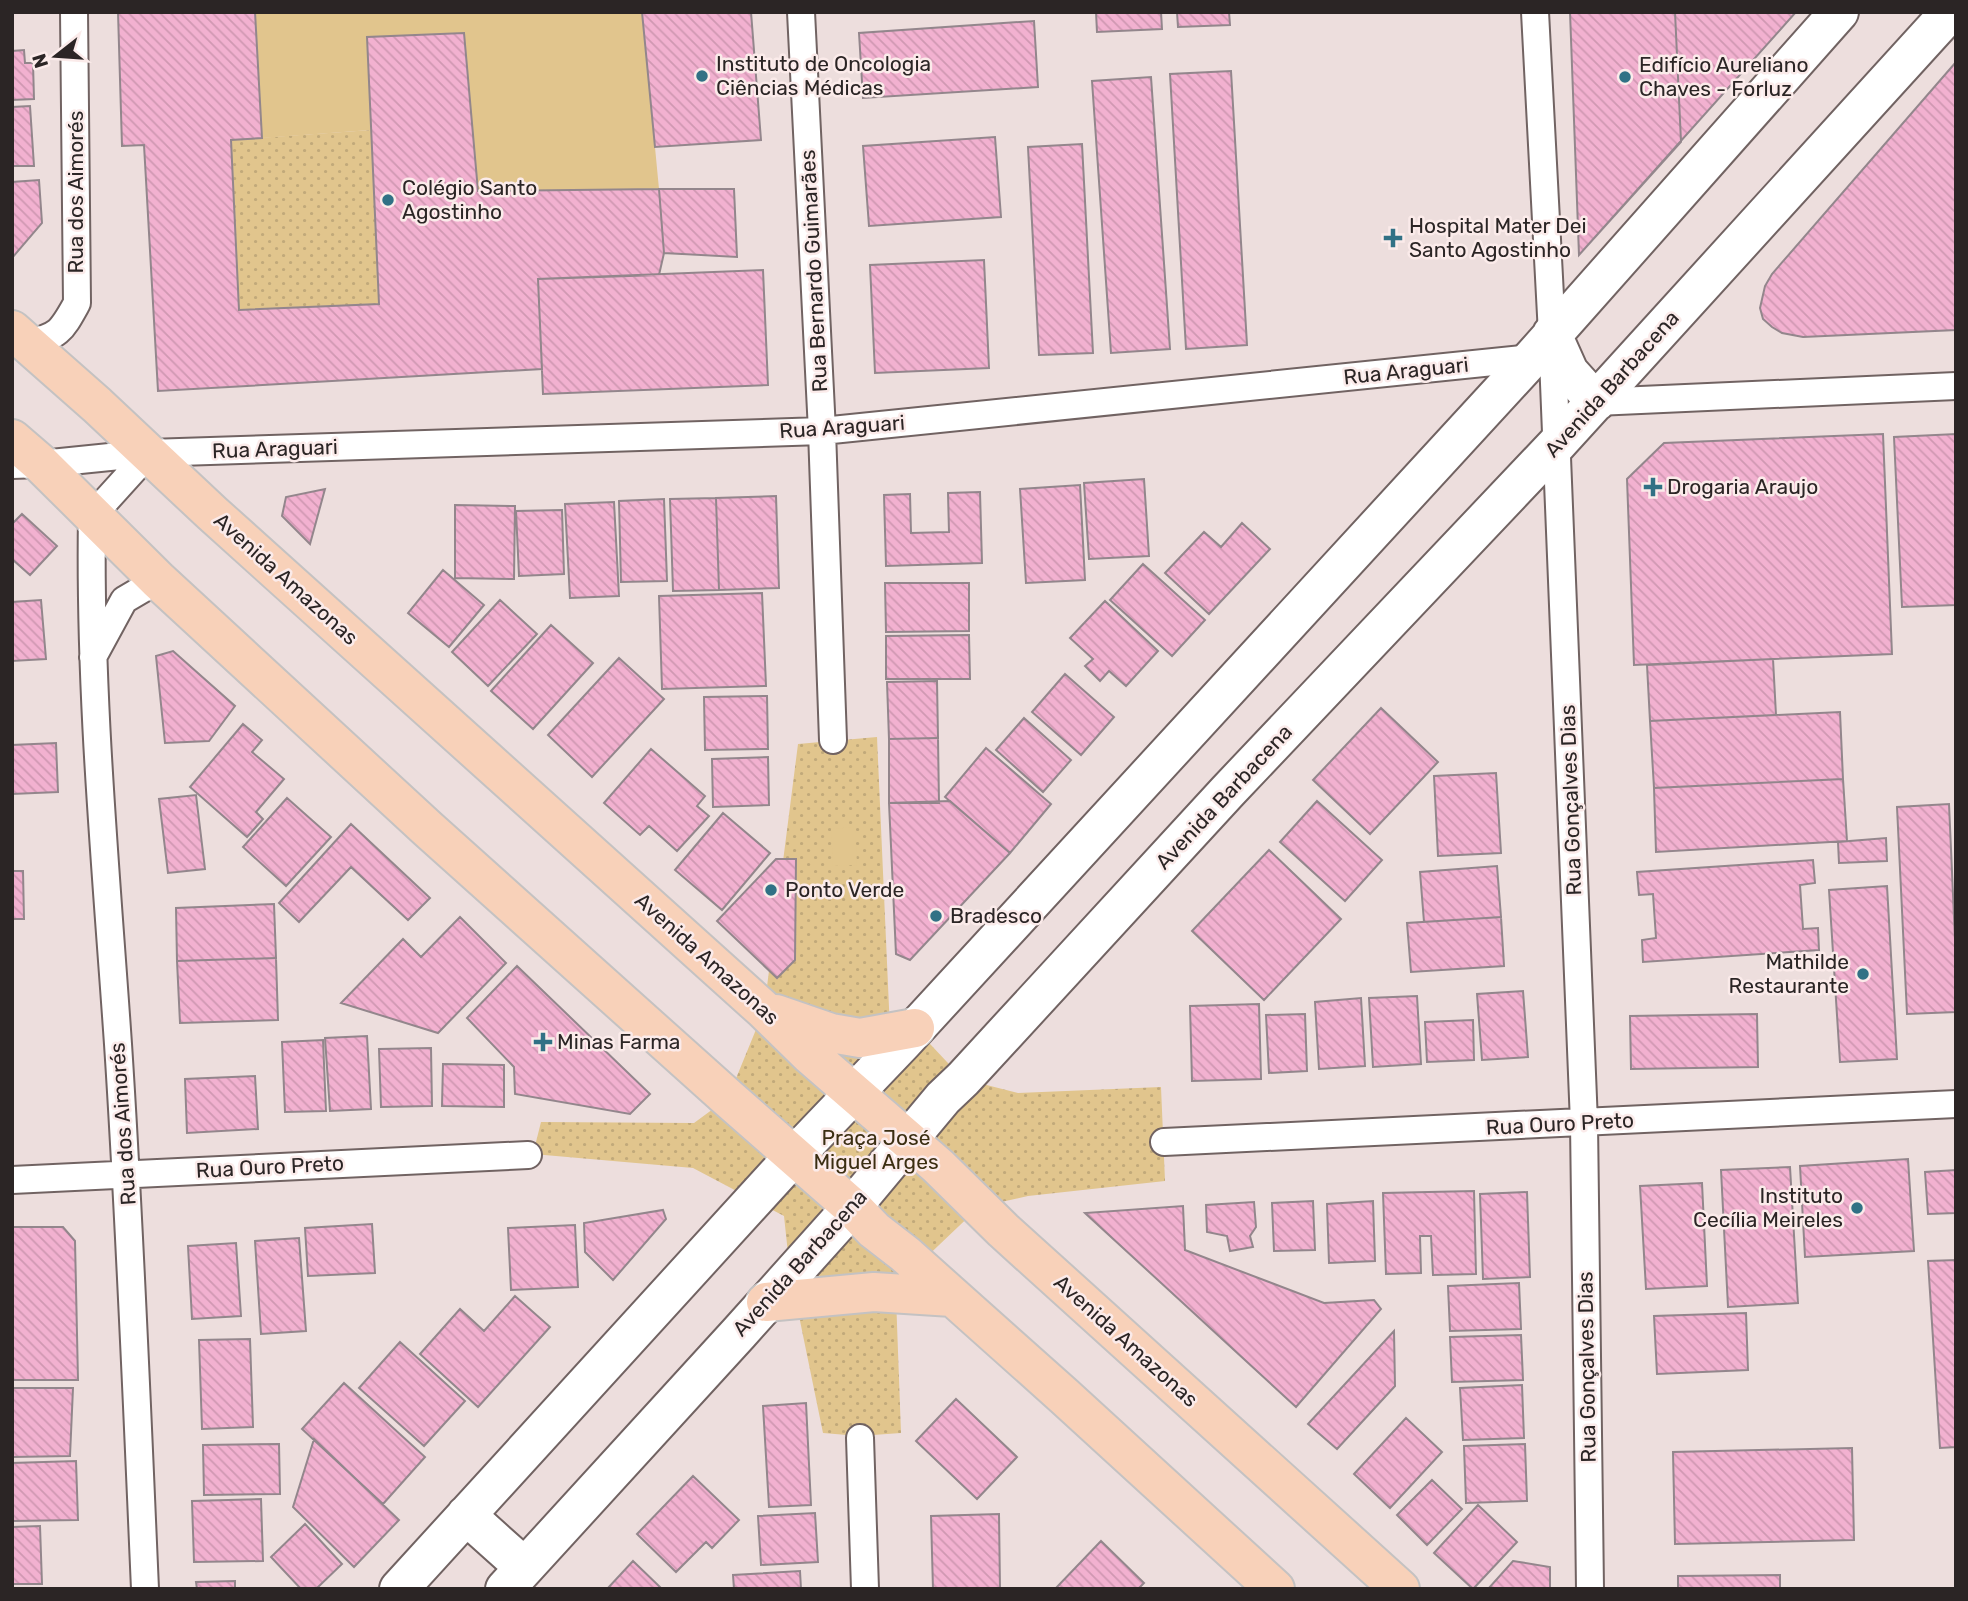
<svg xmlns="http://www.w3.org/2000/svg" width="1968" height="1601" font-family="Rubik,sans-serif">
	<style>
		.grass { fill: url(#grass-dots) }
		.pitch { fill: #e1c58d }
		.building { fill: url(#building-back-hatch); stroke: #93868c; stroke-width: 2 }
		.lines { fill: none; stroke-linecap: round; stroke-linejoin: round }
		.street-casing { stroke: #716362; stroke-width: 30 }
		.secondary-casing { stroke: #716362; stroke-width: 42 }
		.primary-casing { stroke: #c4c2c2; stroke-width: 42 }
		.street { stroke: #fff; stroke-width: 26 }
		.secondary { stroke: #fff; stroke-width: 38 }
		.primary { stroke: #f8d1b9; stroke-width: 38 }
		.poi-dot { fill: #317185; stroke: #fbebea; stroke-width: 2.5 }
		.labels { text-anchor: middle; stroke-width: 5; stroke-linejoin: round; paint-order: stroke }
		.poi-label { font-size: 21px; fill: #2b2525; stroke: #fbebea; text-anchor: start }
		.street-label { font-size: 21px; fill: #2b2525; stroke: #fbebea }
		.park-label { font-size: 21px; fill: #3b2e12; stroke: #fbebea }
	</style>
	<defs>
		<pattern id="grass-dots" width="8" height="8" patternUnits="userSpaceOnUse" patternTransform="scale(1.75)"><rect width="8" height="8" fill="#e1c58d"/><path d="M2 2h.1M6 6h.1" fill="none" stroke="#c1a97a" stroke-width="1.8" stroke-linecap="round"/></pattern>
		<pattern id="building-back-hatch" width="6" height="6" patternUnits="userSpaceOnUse" patternTransform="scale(1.75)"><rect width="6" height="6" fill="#f2b1d0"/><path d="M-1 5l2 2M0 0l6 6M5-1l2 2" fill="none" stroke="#d098b2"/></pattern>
	</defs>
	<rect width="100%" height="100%" fill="#eddedd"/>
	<path class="grass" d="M 371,130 L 379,304 L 239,310 L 231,140 Z
		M 877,737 L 890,1030 L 915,1028 L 963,1079 L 1018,1093 L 1161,1087 L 1165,1181 L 1028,1196 L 979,1207 L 918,1265 L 896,1297 L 901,1433 L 859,1436 L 823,1433 L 790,1272 L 784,1216 L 693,1168 L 533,1154 L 541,1122 L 694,1123 L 728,1098 L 764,1010 L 798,744 Z"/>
	<path class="pitch" d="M 255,12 L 642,12 L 659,189 L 478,191 L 464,33 L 367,37 L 371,130 L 262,138 Z
		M 855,827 L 857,865 L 833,866 L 831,829 Z"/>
	<path class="building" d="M 118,12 L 255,12 L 262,138 L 231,140 L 239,310 L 379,304 L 367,37 L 464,33 L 478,191 L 659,189 L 664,253 L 659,275 L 538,279 L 542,369 L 158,391 L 144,145 L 122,146 Z
		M 642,12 L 751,12 L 761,140 L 655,147 Z
		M 1096,12 L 1161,12 L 1162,29 L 1097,32 Z
		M 1177,12 L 1229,12 L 1230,25 L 1178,27 Z
		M 1570,12 L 1675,12 L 1681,142 L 1579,255 Z
		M 1570,12 L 1796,12 L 1579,255 Z
		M 1034,21 L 1038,87 L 863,98 L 859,33 Z
		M 24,50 L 25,63 L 33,63 L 34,99 L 12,100 L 12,51 Z
		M 1956,62 L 1956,330 L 1803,337 L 1782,333 L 1772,327 L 1763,319 L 1760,308 L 1765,286 L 1772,274 Z
		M 1231,71 L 1247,345 L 1186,349 L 1170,74 Z
		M 1151,77 L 1170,349 L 1111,353 L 1092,81 Z
		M 30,106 L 34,166 L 12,166 L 12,107 Z
		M 995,137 L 1001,217 L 869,226 L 863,146 Z
		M 1082,144 L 1093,353 L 1039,355 L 1028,147 Z
		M 39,180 L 42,223 L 12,258 L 12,182 Z
		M 659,189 L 734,189 L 737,257 L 664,253 Z
		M 984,260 L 989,368 L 875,373 L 870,265 Z
		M 763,270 L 768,385 L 543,394 L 538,279 Z
		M 1883,434 L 1892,654 L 1634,665 L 1627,479 L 1664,443 Z
		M 1956,434 L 1956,605 L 1902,607 L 1894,437 Z
		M 1144,479 L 1149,556 L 1089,559 L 1084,483 Z
		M 1080,485 L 1085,580 L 1026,583 L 1020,489 Z
		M 325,489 L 310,544 L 282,516 L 286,497 Z
		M 980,492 L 982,563 L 886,566 L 884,495 L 910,494 L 911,533 L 949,532 L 948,493 Z
		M 776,496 L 779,588 L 719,590 L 716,498 Z
		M 716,498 L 719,590 L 673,591 L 670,499 Z
		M 664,499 L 667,581 L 621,582 L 619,501 Z
		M 614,502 L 619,596 L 570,598 L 565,504 Z
		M 455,505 L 515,506 L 514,579 L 455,578 Z
		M 562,510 L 564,574 L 519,576 L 516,511 Z
		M 22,514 L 57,546 L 30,575 L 12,559 L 12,524 Z
		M 1242,523 L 1270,549 L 1209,614 L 1165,573 L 1204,532 L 1221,547 Z
		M 1143,564 L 1205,620 L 1172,656 L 1110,600 Z
		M 443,570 L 484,605 L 449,647 L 408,613 Z
		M 885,583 L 969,583 L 969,631 L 886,632 Z
		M 762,593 L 766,686 L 662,689 L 659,596 Z
		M 41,600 L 46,659 L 12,661 L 12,602 Z
		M 500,600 L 537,634 L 488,686 L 452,652 Z
		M 1105,601 L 1158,651 L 1126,686 L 1109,671 L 1100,681 L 1085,666 L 1093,659 L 1070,638 Z
		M 551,625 L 593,663 L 533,729 L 491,691 Z
		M 969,635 L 970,679 L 886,679 L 886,636 Z
		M 173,651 L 235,706 L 209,741 L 165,743 L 156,656 Z
		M 619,658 L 664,699 L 592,777 L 548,735 Z
		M 1773,659 L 1776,715 L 1650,721 L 1647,665 Z
		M 1065,674 L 1114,717 L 1081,755 L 1032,712 Z
		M 937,681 L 938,738 L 889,739 L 887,682 Z
		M 767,696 L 768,749 L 705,750 L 704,697 Z
		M 1381,708 L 1438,762 L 1370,834 L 1313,780 Z
		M 1840,712 L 1843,779 L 1654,788 L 1650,721 Z
		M 1024,718 L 1071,760 L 1043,792 L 996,750 Z
		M 243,724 L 262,740 L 252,752 L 284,779 L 256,812 L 263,819 L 247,837 L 190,787 Z
		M 938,738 L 939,803 L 889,803 L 889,739 Z
		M 56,743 L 58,792 L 12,794 L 12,745 Z
		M 986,748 L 1051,804 L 1010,853 L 945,797 Z
		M 651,749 L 705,796 L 697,806 L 709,816 L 677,851 L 649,826 L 640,835 L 604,803 Z
		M 768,757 L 769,805 L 713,807 L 712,759 Z
		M 1496,773 L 1501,853 L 1438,856 L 1434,776 Z
		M 1843,779 L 1847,841 L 1656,852 L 1654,788 Z
		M 196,795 L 205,869 L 168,873 L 159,799 Z
		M 287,798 L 331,837 L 286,886 L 243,847 Z
		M 950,801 L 1010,853 L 910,960 L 896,954 L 889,803 Z
		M 1317,801 L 1382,860 L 1345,901 L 1280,842 Z
		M 1949,804 L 1956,962 L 1956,1012 L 1907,1014 L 1897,807 Z
		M 723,813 L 770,853 L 722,910 L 675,870 Z
		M 351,824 L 430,898 L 408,920 L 351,867 L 299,922 L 279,903 Z
		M 1886,838 L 1887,861 L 1839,863 L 1838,842 Z
		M 1269,850 L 1341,919 L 1264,1000 L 1192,931 Z
		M 776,859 L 796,859 L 795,960 L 777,978 L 717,921 Z
		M 1813,860 L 1815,883 L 1800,885 L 1803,929 L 1818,928 L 1819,950 L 1643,962 L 1642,940 L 1656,938 L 1653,894 L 1639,895 L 1637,872 Z
		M 1497,866 L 1501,917 L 1424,922 L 1420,872 Z
		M 12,871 L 23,871 L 24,919 L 12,919 Z
		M 1887,886 L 1897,1059 L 1840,1062 L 1829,890 Z
		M 274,904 L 276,958 L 177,961 L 176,908 Z
		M 460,917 L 506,963 L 438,1033 L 341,1003 L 403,939 L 421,957 Z
		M 1501,917 L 1504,966 L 1411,972 L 1407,923 Z
		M 276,958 L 278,1020 L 180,1023 L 177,961 Z
		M 517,966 L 650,1094 L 630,1114 L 515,1094 L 514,1067 L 467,1018 Z
		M 1523,991 L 1528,1057 L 1482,1060 L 1477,994 Z
		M 1417,996 L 1421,1064 L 1373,1067 L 1369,998 Z
		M 1361,998 L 1365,1066 L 1319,1069 L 1315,1002 Z
		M 1259,1004 L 1261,1079 L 1192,1081 L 1190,1006 Z
		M 1305,1014 L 1307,1071 L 1269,1073 L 1266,1015 Z
		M 1757,1014 L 1758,1067 L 1631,1069 L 1630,1016 Z
		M 1473,1020 L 1474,1060 L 1427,1062 L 1425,1022 Z
		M 367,1036 L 371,1109 L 330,1111 L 325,1038 Z
		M 323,1040 L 326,1111 L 285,1112 L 282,1042 Z
		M 431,1048 L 432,1106 L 381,1107 L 379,1049 Z
		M 443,1064 L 504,1065 L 504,1107 L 442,1106 Z
		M 255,1076 L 258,1129 L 187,1133 L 185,1079 Z
		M 1908,1159 L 1914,1251 L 1805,1257 L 1800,1166 Z
		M 1790,1167 L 1798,1303 L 1728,1307 L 1721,1170 Z
		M 1956,1170 L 1956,1213 L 1928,1214 L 1925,1172 Z
		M 1702,1183 L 1707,1286 L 1646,1289 L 1640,1186 Z
		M 1474,1191 L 1476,1274 L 1433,1275 L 1431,1236 L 1420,1236 L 1421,1273 L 1386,1274 L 1383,1193 Z
		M 1527,1192 L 1530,1277 L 1483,1279 L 1480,1194 Z
		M 1313,1201 L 1315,1250 L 1274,1251 L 1272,1203 Z
		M 1373,1201 L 1375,1261 L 1329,1263 L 1327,1204 Z
		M 1254,1202 L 1256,1227 L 1250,1236 L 1253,1247 L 1230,1251 L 1227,1236 L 1207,1232 L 1206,1205 Z
		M 1183,1206 L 1185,1250 L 1324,1303 L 1374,1300 L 1381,1309 L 1296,1407 L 1085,1213 Z
		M 663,1210 L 666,1219 L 613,1280 L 585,1252 L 584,1223 Z
		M 372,1224 L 375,1273 L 308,1276 L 305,1228 Z
		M 575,1225 L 578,1287 L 511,1290 L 508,1228 Z
		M 12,1227 L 63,1227 L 75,1241 L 78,1380 L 12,1380 Z
		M 299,1238 L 306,1331 L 261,1334 L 255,1241 Z
		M 236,1243 L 241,1316 L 192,1319 L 188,1246 Z
		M 1956,1260 L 1956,1447 L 1940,1448 L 1928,1261 Z
		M 1519,1283 L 1521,1329 L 1450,1331 L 1448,1286 Z
		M 515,1296 L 550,1327 L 478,1407 L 420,1354 L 460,1309 L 484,1331 Z
		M 1746,1313 L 1748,1370 L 1657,1374 L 1654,1316 Z
		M 1394,1331 L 1395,1386 L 1337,1449 L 1308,1424 Z
		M 1521,1335 L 1523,1380 L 1452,1382 L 1450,1337 Z
		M 250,1339 L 253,1427 L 202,1429 L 199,1340 Z
		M 400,1342 L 465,1401 L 424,1446 L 359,1388 Z
		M 344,1383 L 425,1457 L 383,1504 L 302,1429 Z
		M 1522,1385 L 1524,1438 L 1463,1440 L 1460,1388 Z
		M 12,1388 L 73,1388 L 70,1456 L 12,1457 Z
		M 956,1399 L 1017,1457 L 977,1499 L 916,1441 Z
		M 806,1403 L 811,1505 L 769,1507 L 763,1406 Z
		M 1406,1418 L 1442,1452 L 1390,1508 L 1354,1474 Z
		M 314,1439 L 399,1520 L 354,1567 L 293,1507 Z
		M 279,1444 L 280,1494 L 204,1495 L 203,1445 Z
		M 1525,1444 L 1527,1501 L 1466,1503 L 1464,1446 Z
		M 1852,1448 L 1854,1540 L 1675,1544 L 1673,1452 Z
		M 76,1461 L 78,1520 L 12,1521 L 12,1463 Z
		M 693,1476 L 739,1520 L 712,1548 L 706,1542 L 676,1572 L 637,1534 Z
		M 1432,1480 L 1462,1509 L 1427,1545 L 1397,1515 Z
		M 261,1499 L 263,1561 L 194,1562 L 192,1501 Z
		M 1478,1505 L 1517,1542 L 1473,1589 L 1434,1553 Z
		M 815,1513 L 818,1562 L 761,1565 L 758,1516 Z
		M 999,1514 L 1000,1589 L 933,1589 L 931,1516 Z
		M 305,1524 L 342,1564 L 316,1589 L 301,1589 L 271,1557 Z
		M 40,1526 L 42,1584 L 12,1584 L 12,1527 Z
		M 1101,1541 L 1144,1583 L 1138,1589 L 1055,1589 Z
		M 633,1561 L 662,1589 L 607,1589 Z
		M 1513,1561 L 1550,1567 L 1550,1589 L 1488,1589 Z
		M 800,1571 L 801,1589 L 734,1589 L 733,1575 Z
		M 1780,1575 L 1780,1589 L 1678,1589 L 1678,1576 Z
		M 235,1581 L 235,1589 L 197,1589 L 196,1582 Z"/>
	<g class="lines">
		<defs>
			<path id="street" d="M 801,12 L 822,431 L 833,740
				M 1535,12 L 1552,334 L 1584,1123 L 1590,1589
				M 27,343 C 59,337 62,330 77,303 L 74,12
				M 1596,402 L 1956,386
				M 12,465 L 41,464 L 149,453 L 822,431 L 1532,358
				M 93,657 L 124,600 L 158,580
				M 1164,1142 L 1956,1104
				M 12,1180 L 528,1155
				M 860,1438 L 865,1589
				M 145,1589 C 137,1407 130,1226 118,1044 C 106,869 89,692 92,516 L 149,453"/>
			<path id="secondary" d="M 1552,334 L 1569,372 L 1596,402
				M 466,1515 L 524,1567
				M 399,1589 L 794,1156 L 903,1042 L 1532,358 L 1839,12
				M 505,1589 L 739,1333 L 852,1207 L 943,1098 L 963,1079 L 1228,791 L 1556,445 L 1950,12"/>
			<path id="primary" d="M 12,330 L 97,405 L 212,513 L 764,1010 L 810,1055 L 938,1166 L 1003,1230 L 1400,1589
				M 12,439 L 41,464 L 158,580 L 428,829 L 728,1098 L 852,1207 L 874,1230 L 905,1254 L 1064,1396 L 1275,1589
				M 776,1014 L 831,1033 L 860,1038 L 915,1028
				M 766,1302 L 874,1292 L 952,1297"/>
		</defs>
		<use href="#street" class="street-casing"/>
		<use href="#secondary" class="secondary-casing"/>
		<use href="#primary" class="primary-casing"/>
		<use href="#street" class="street"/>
		<use href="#secondary" class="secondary"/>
		<use href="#primary" class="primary"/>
	</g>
	<g class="poi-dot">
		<circle cx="702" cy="76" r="7"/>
		<circle cx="1625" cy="77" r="7"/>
		<circle cx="388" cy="200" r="7"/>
		<path d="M1389.5 227.5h7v7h7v7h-7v7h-7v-7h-7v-7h7z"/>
		<path d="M1649.5 476.5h7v7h7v7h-7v7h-7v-7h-7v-7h7z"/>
		<circle cx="771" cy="890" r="7"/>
		<circle cx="936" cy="916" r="7"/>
		<circle cx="1863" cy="974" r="7"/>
		<path d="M539.5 1031.5h7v7h7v7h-7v7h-7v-7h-7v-7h7z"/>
		<circle cx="1857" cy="1208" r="7"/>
	</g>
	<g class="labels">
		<g class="poi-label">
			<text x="716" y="71">Instituto de Oncologia<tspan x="716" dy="24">Ciências Médicas</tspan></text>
			<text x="1639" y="72">Edifício Aureliano<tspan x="1639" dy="24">Chaves - Forluz</tspan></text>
			<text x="402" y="195">Colégio Santo<tspan x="402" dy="24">Agostinho</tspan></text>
			<text x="1409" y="233">Hospital Mater Dei<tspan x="1409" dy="24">Santo Agostinho</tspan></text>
			<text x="1667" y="494">Drogaria Araujo</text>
			<text x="785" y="897">Ponto Verde</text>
			<text x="950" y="923">Bradesco</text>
			<text x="1849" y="969" text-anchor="end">Mathilde<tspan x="1849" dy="24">Restaurante</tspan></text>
			<text x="557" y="1049">Minas Farma</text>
			<text x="1843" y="1203" text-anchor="end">Instituto<tspan x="1843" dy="24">Cecília Meireles</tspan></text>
		</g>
		<g class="street-label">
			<text transform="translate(76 192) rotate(-90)" y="7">Rua dos Aimorés</text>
			<text transform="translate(814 271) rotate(-93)" y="7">Rua Bernardo Guimarães</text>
			<text transform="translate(1406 371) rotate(-6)" y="7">Rua Araguari</text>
			<text transform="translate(1612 384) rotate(-48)" y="7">Avenida Barbacena</text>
			<text transform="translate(842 427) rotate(-4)" y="7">Rua Araguari</text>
			<text transform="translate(275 449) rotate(-2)" y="7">Rua Araguari</text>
			<text transform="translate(286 579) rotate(42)" y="7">Avenida Amazonas</text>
			<text transform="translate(1224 797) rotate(-47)" y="7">Avenida Barbacena</text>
			<text transform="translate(1571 800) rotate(-92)" y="7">Rua Gonçalves Dias</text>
			<text transform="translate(707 959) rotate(42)" y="7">Avenida Amazonas</text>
			<text transform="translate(123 1124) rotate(-94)" y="7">Rua dos Aimorés</text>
			<text transform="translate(1560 1124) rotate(-3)" y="7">Rua Ouro Preto</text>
			<text transform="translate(270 1167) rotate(-3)" y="7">Rua Ouro Preto</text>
			<text transform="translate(800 1263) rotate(-48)" y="7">Avenida Barbacena</text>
			<text transform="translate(1126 1341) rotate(42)" y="7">Avenida Amazonas</text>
			<text transform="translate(1587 1367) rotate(-91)" y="7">Rua Gonçalves Dias</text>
		</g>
		<g class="park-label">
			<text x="876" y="1145">Praça José<tspan x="876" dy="24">Miguel Arges</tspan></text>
		</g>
	</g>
	<rect width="1968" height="1601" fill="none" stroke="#2b2525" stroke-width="28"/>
	<g transform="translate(56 56) rotate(253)" stroke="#fbebea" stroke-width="5" paint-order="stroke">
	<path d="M0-5L12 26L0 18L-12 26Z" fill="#2b2525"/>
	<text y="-10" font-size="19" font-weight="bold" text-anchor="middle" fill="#2b2525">N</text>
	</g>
</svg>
